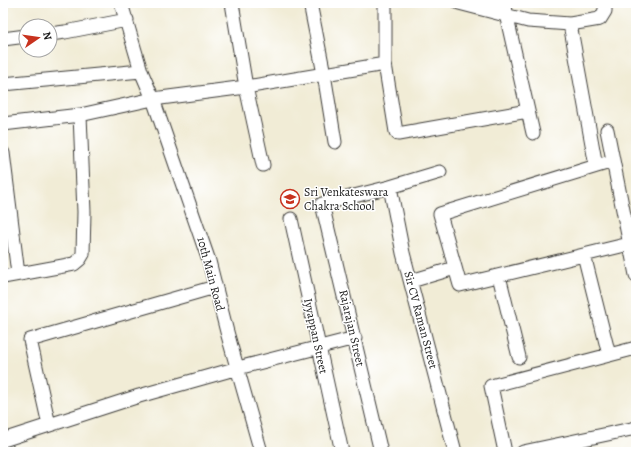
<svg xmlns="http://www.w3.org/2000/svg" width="639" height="455" font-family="Alegreya,serif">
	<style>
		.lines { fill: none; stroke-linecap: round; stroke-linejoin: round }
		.minor-casing { stroke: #3c3b38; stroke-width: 15 }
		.minor { stroke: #fff; stroke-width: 13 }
		.labels { text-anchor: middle; stroke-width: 3; stroke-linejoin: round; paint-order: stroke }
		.poi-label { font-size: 12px; fill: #1c1c1c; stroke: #fff; text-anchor: start }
		.street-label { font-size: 12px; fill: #1c1c1c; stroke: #fff }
	</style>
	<rect width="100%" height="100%" fill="#fff"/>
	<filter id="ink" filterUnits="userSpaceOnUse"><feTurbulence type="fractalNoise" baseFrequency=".025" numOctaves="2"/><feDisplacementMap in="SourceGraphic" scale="8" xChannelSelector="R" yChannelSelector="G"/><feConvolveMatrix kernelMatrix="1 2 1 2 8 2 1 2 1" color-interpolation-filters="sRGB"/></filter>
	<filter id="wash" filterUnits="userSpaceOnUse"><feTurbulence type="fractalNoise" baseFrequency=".012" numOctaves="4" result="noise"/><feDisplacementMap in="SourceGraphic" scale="16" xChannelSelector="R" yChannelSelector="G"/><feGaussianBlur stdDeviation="0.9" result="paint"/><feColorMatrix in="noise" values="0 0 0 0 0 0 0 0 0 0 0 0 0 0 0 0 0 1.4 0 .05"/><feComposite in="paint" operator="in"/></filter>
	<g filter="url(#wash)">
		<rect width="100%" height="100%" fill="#f1ecd6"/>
	</g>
	<g filter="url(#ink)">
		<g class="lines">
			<defs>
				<path id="minor" d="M 121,3 L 141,71 L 153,99 L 209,261 L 227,332 L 261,452
					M 232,3 L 246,87 L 263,165
					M 310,3 L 324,74 L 335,142
					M 459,3 L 528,21 L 570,24 L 600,19 L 605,11 L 605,3
					M 505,3 L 506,14 L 533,133
					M 570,24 L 596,166
					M 50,34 L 65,32 L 127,20
					M 3,39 L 26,36
					M 385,64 L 396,132 L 398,134 L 528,111
					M 3,84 L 141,71
					M 3,124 L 80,115 L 153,99 L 246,87 L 385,64 L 385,3
					M 607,130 L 636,275
					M 3,153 L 18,274
					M 613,161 L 440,214 L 460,285 L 629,244
					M 390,187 L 403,253 L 455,452
					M 291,219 L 342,452
					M 584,255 L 609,355
					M 499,276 L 519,357
					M 3,277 L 74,264 L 80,259 L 83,254 L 84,212 L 80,115
					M 411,281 L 455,268
					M 49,425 L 30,340 L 215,287
					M 3,440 L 139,396 L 238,368 L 355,338
					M 381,452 L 322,204 L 390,187 L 440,172
					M 505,452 L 491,386 L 636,348
					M 523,452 L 636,428"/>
			</defs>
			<use href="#minor" class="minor-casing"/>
			<use href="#minor" class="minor"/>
		</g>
	</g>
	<defs>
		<symbol id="school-ring" viewBox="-11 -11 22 22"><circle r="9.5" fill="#fff" stroke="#c8321e" stroke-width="1.5"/><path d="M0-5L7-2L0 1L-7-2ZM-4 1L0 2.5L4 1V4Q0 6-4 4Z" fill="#c8321e"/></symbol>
	</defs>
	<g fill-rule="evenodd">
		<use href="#school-ring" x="279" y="188" width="22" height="22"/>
	</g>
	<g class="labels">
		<g class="poi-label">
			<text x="304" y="196">Sri Venkateswara<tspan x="304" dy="14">Chakra School</tspan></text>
		</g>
		<g class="street-label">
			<text transform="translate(211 274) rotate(75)" y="4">10th Main Road</text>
			<text transform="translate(421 320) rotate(75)" y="4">Sir CV Raman Street</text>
			<text transform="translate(352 328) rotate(77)" y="4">Rajarajan Street</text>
			<text transform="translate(316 336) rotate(78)" y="4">Iyyappan Street</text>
		</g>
	</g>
	<rect width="639" height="455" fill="none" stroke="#fff" stroke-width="16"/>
	<g transform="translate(38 38) rotate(77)"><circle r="19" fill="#ffffff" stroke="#a4a4a4"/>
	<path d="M0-3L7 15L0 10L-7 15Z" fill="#c8321e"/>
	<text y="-6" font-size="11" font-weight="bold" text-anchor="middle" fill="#1c1c1c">N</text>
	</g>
</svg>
